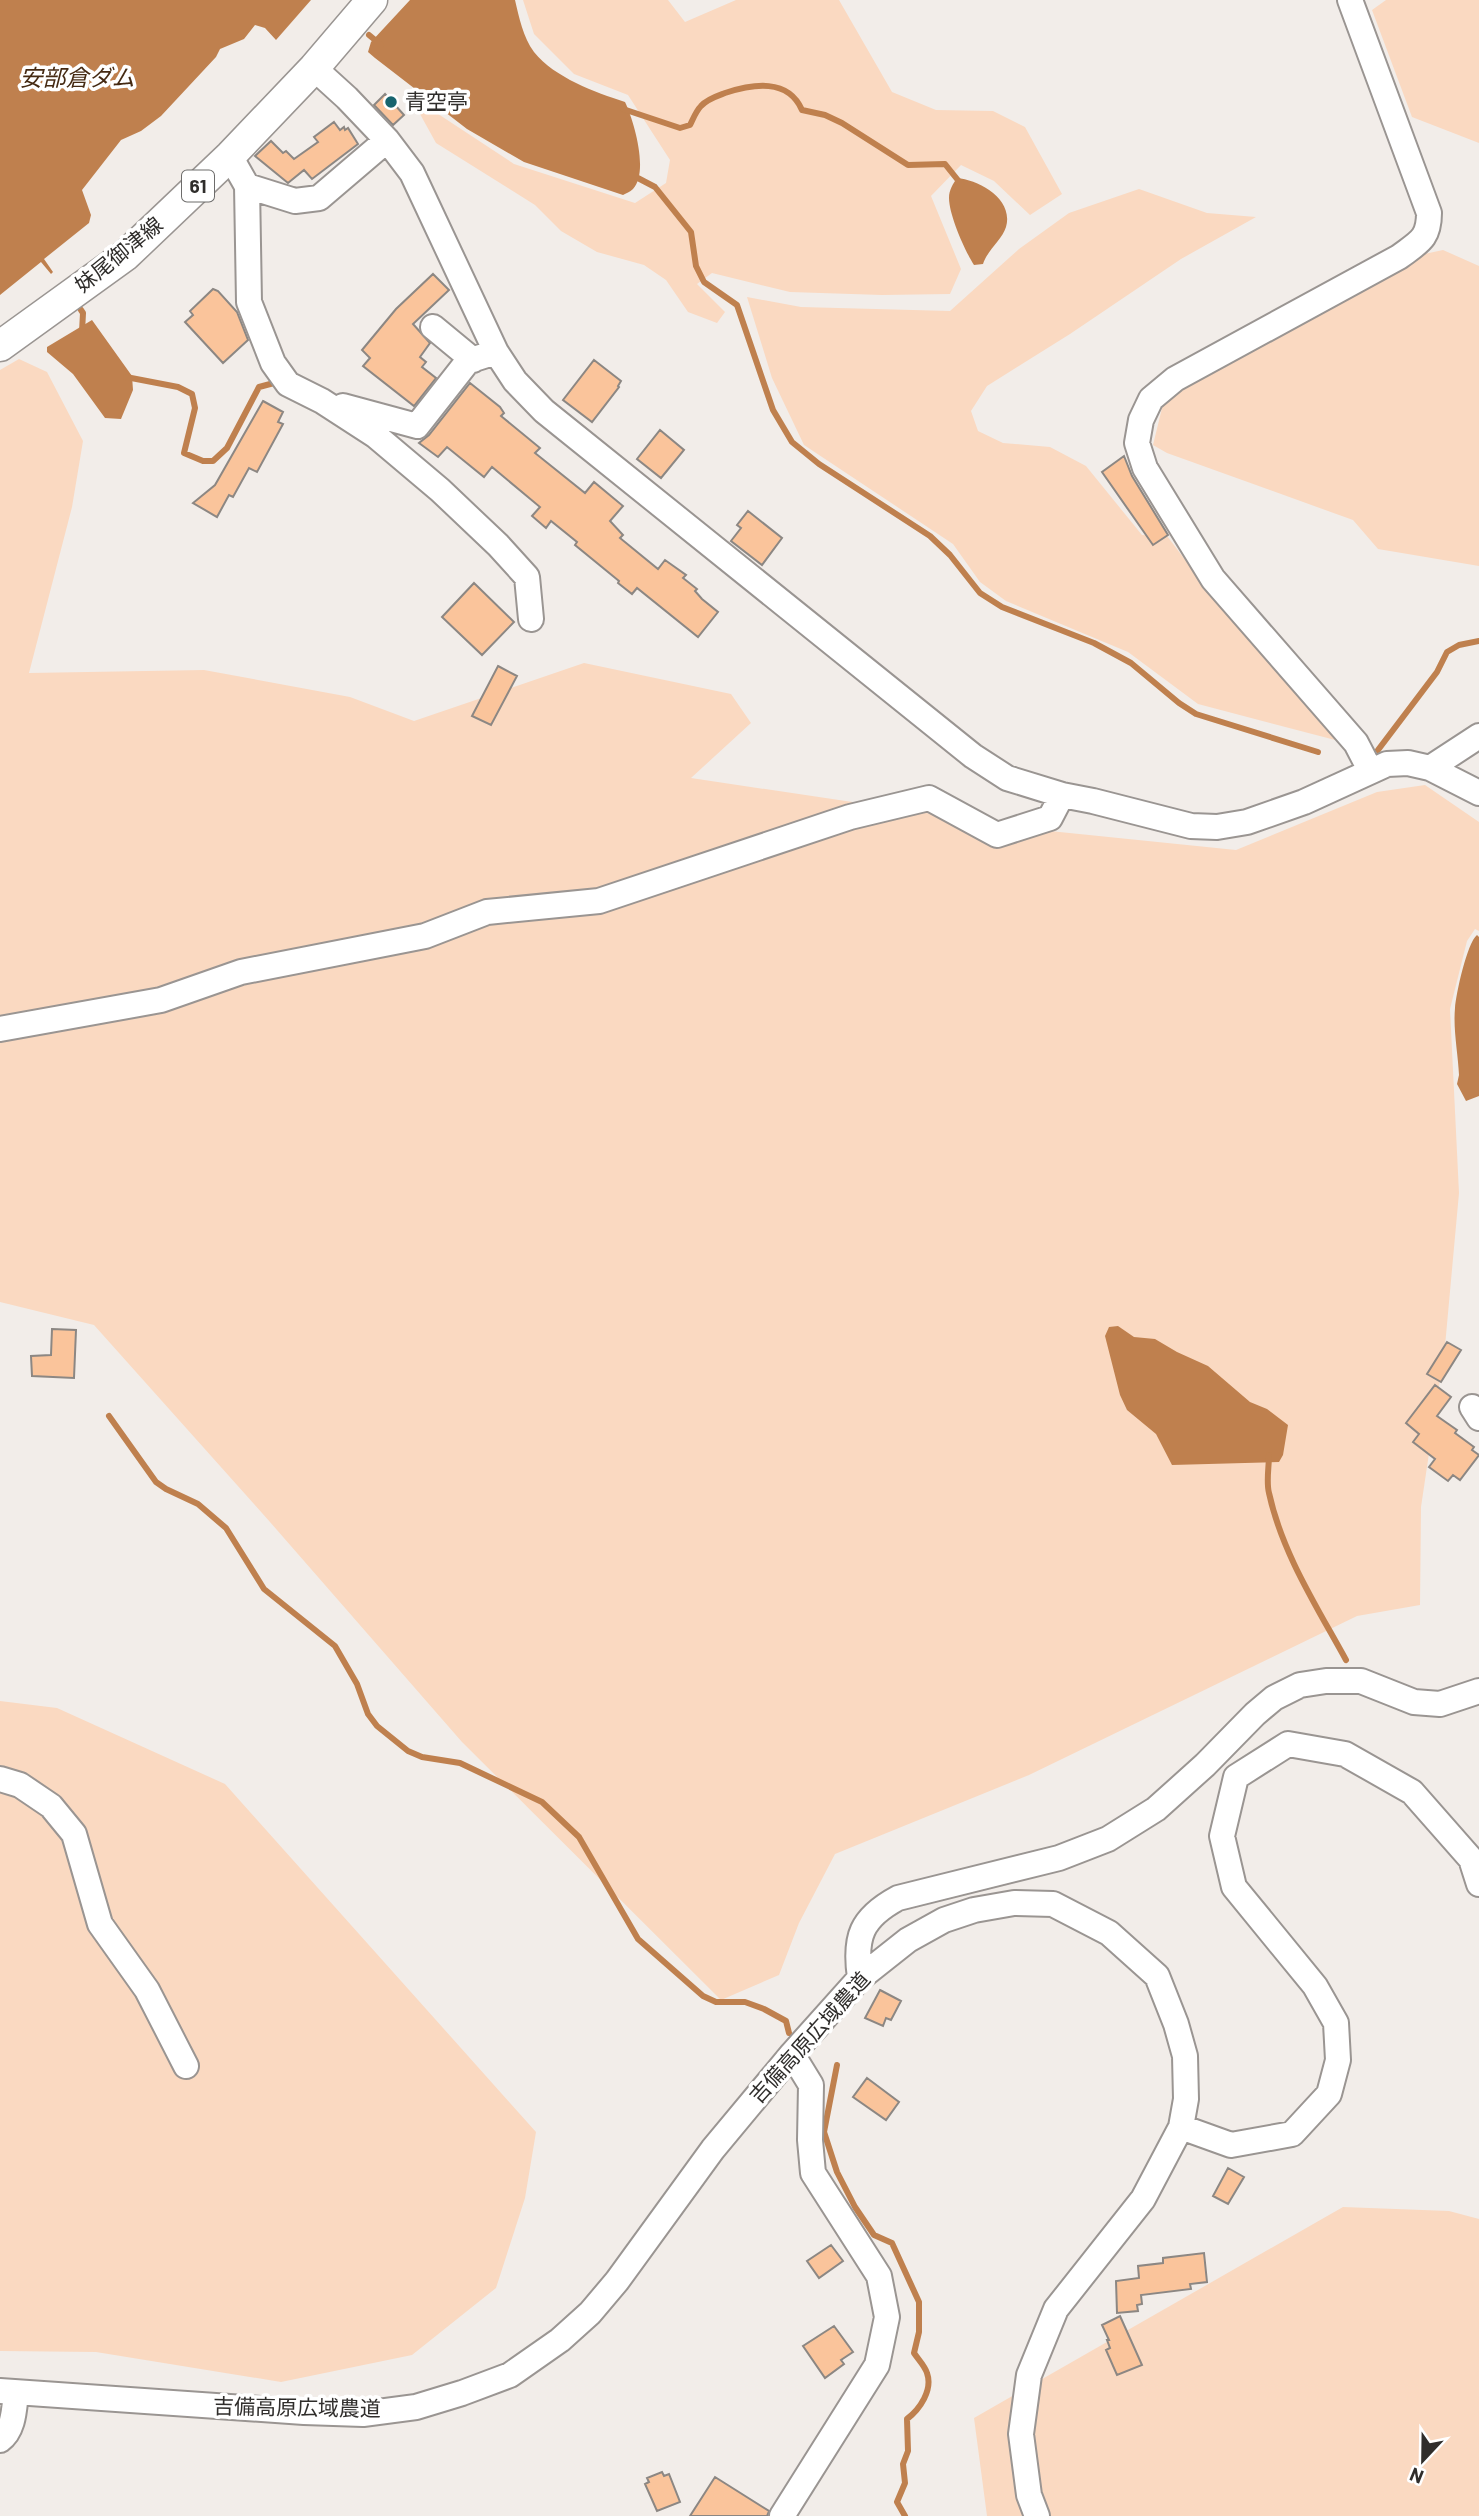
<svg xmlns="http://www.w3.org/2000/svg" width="1479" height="2516" font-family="Barlow,'Noto Sans JP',sans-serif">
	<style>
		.green { fill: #fad9c1 }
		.water { fill: #bf804e }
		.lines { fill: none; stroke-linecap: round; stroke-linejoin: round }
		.stream { stroke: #bf804e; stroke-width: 6 }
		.building { fill: #fac49b; stroke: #8c8783; stroke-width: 2 }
		.minor-casing { stroke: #9a9592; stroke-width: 28 }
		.major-casing { stroke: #9a9592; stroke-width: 33 }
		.minor { stroke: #fff; stroke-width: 24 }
		.major { stroke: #fff; stroke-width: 30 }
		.poi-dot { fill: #18646e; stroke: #fff; stroke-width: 2.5 }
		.labels { text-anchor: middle; stroke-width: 7; stroke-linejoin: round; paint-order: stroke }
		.shield { fill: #fff; stroke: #6d6c6b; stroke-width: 2 }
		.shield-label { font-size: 19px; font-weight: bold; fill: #2f2d2b }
		.poi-label { font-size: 21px; fill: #2f2d2b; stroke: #fff; text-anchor: start }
		.street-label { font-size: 21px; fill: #2f2d2b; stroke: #fff }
		.water-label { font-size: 23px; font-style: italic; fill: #452a13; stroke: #fff }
	</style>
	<rect width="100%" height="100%" fill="#f2ede9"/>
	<path class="green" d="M 523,0 L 668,0 L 685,22 L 736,0 L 839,0 L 892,92 L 936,110 L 993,111 L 1025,127 L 1062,194 L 1030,215 L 994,181 L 961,165 L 931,196 L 961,269 L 950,294 L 882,295 L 790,292 L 712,273 L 697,284 L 725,312 L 717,323 L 688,312 L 666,280 L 644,265 L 597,252 L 561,231 L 535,205 L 436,143 L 420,114 L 426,106 L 514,164 L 635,203 L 666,183 L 670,160 L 628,95 L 574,74 L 534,34 Z
		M 1386,0 L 1479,0 L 1479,143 L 1412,117 L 1372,10 Z
		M 1139,189 L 1207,213 L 1256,217 L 1181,259 L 1070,334 L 987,386 L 971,411 L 978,431 L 1003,443 L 1050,447 L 1086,466 L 1142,535 L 1167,536 L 1218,603 L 1339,741 L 1198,704 L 1128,652 L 1006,601 L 980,582 L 953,544 L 804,445 L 772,378 L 747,297 L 801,307 L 950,311 L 1019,249 L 1069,213 Z
		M 1443,250 L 1479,266 L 1479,566 L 1378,549 L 1353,520 L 1167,453 L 1153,445 L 1163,404 L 1186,383 L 1415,256 Z
		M 19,359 L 47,372 L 83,441 L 72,507 L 29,673 L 204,670 L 350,697 L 414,721 L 584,663 L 731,694 L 751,723 L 691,778 L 1040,830 L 1236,850 L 1377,792 L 1425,785 L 1479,822 L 1479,931 L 1475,929 L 1467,941 L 1450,1009 L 1459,1193 L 1445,1346 L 1421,1507 L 1420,1605 L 1357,1616 L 1029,1775 L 835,1854 L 799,1923 L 779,1975 L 721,2000 L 462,1742 L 270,1522 L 94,1325 L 0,1302 L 0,370 Z
		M 0,1701 L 57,1708 L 225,1784 L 536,2132 L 525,2198 L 496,2288 L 412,2355 L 281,2382 L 96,2352 L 0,2351 Z
		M 1343,2207 L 1449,2211 L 1479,2219 L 1479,2516 L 987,2516 L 974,2418 Z"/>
	<path class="water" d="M 0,0 L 311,0 L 276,40 L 265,28 L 255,25 L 244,39 L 220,49 L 216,57 L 161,116 L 141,131 L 121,140 L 82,190 L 91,215 L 89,223 L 44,259 L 53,272 L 51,274 L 41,262 L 0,295 Z
		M 410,0 L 515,0 C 519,17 523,37 534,52 C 555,78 595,92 625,102 C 634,121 649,172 633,189 C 630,192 626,193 623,195 L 524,162 L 467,129 L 375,58 L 368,52 L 371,42 Z
		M 957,178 C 979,180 1014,199 1006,227 C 1002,240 988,249 983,264 L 974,265 C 965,251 949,215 949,198 C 949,190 953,184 957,178 Z
		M 92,320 L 132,376 L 133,390 L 121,419 L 105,418 L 73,374 L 47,352 L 47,347 Z
		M 1477,935 L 1479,937 L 1479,1096 L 1466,1101 L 1457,1084 L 1459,1075 C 1458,1053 1453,1030 1455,1008 C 1456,994 1467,943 1477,935 Z
		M 1118,1326 L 1134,1337 L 1155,1339 L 1177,1352 L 1208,1366 L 1250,1402 L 1267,1409 L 1288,1425 L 1283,1455 L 1279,1462 L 1172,1465 L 1156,1434 L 1127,1410 L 1120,1395 L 1105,1336 L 1109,1327 Z"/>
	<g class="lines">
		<path class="stream" d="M 369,35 L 381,45
			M 623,109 L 680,128 L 690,125 C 693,119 696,111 701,106 C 707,99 717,96 725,93 C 753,84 788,78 802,110 L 825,115 L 842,123 L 908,165 L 945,164 L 961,184
			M 634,176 L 655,187 L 691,232 L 696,266 L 704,282 L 737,305 L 773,410 L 792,442 L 819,464 L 930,536 L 950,555 L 980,593 L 1002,607 L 1094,643 L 1131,663 L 1179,703 L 1196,714 L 1318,752
			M 81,310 L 83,313 L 82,332
			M 126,377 L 178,387 L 192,394 L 195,408 L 184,453 L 203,461 L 213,461 L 227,448 L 259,387 L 274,383
			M 1378,750 L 1437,672 L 1447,652 L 1459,645 L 1479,641
			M 109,1416 L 156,1482 L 166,1489 L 198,1504 L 226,1528 L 264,1589 L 335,1646 L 357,1684 L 368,1714 L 377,1726 L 408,1751 L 422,1757 L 460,1763 L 542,1802 L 579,1837 L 638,1939 L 703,1996 L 716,2002 L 745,2002 L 764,2009 L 786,2021 L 789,2033
			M 1269,1455 C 1269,1467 1266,1482 1269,1493 C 1282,1553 1317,1607 1346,1660
			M 837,2065 L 824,2132 L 837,2172 L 855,2207 L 874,2235 L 892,2243 L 919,2302 L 919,2332 L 914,2353 C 918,2359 925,2366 927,2373 C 933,2390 920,2409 907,2419 L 908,2451 L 903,2464 L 905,2483 L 897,2502 L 905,2516"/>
	</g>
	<path class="building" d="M 385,94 L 404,115 L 393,125 L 374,105 Z
		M 334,122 L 340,130 L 344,127 L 345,130 L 348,128 L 358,144 L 312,179 L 304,170 L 288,183 L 255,156 L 271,141 L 283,153 L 286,151 L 294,159 L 318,142 L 314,137 Z
		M 433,274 L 449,290 L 413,324 L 430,343 L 420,357 L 426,362 L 422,367 L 436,378 L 414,406 L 363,366 L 370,358 L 362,350 L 396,309 Z
		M 213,289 L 218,291 L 237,312 L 248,340 L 223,363 L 185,322 L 193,315 L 190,311 Z
		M 594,360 L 621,381 L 618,386 L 619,387 L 592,422 L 563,400 Z
		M 470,383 L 500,407 L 504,413 L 501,416 L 540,448 L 535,453 L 585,493 L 594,482 L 623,506 L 610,521 L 623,535 L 620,538 L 658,569 L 665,560 L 686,575 L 683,578 L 697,589 L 695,591 L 702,599 L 718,612 L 698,637 L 637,588 L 632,594 L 618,583 L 619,581 L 575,545 L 577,542 L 551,521 L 546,528 L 532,516 L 540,507 L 492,467 L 484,477 L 447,447 L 438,457 L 419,443 L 429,435 Z
		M 263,401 L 283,412 L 278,422 L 283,424 L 257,472 L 249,468 L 233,497 L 229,495 L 217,517 L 193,503 L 215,485 Z
		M 660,430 L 684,450 L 661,478 L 637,459 Z
		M 1124,456 L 1132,476 L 1168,535 L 1153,545 L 1102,472 Z
		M 748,511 L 782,538 L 762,565 L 731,541 L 741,528 L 737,525 Z
		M 474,583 L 514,622 L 482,655 L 442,617 Z
		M 498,666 L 517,676 L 491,725 L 472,716 Z
		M 52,1329 L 76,1330 L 74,1378 L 32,1376 L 31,1356 L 51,1355 Z
		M 1447,1342 L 1461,1350 L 1441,1382 L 1427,1374 Z
		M 1435,1385 L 1451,1397 L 1437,1416 L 1457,1430 L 1455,1433 L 1474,1447 L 1472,1450 L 1479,1455 L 1460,1480 L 1453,1475 L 1448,1481 L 1429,1467 L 1435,1459 L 1413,1442 L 1419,1434 L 1406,1423 Z
		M 880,1990 L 901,2001 L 891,2020 L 886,2018 L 883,2026 L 865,2018 Z
		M 867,2078 L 899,2102 L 886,2120 L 853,2097 Z
		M 1228,2168 L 1244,2177 L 1228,2204 L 1213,2196 Z
		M 831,2245 L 843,2261 L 819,2278 L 807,2261 Z
		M 1204,2253 L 1207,2282 L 1190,2284 L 1191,2289 L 1141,2295 L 1142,2304 L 1137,2305 L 1138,2311 L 1117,2313 L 1116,2281 L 1139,2278 L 1138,2266 L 1163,2263 L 1163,2258 Z
		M 1120,2316 L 1142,2365 L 1117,2375 L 1106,2350 L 1110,2348 L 1107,2340 L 1109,2340 L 1102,2325 Z
		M 834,2326 L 853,2352 L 841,2360 L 844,2364 L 825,2378 L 803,2346 Z
		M 662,2472 L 664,2476 L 669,2474 L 680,2502 L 657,2511 L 645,2484 L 649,2482 L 647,2478 Z
		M 715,2477 L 769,2511 L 767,2516 L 690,2516 Z"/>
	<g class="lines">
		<defs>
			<path id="minor" d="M 1350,0 L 1429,213 C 1429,239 1419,242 1399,257 L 1175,379 L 1151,399 L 1141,420 L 1137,443 L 1145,468 L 1213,579 L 1356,743 L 1370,770
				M 314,68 L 347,98 L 387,140 L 412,173 L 496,352 L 515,381 L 544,411 L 973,756 L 1007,778 L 1062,795 L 1093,801 L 1191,826 L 1217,827 L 1247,822 L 1304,802 L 1387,764 L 1408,763 L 1430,768 L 1479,793
				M 230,156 L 247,186 L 249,302 L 273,363 L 288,384 L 322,401 L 376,436 L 440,490 L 498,545 L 527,577 L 531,619
				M 247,186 L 295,201 L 319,198 L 387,140
				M 433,327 L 473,360
				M 343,406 L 417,426 L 468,361 L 496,352
				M 1430,768 L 1479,736
				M 0,1029 L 161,1000 L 241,972 L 425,936 L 487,912 L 599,901 L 850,817 L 929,798 L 997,835 L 1050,818 L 1062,795
				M 1472,1407 L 1479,1418
				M 0,1779 L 20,1785 L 51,1806 L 74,1834 L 100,1924 L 147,1990 L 186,2066
				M 860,1978 C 854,1937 861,1918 898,1898 L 1059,1858 L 1108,1839 L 1156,1809 L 1205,1765 L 1255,1714 L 1274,1698 L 1300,1685 L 1326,1681 L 1361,1681 L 1414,1702 L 1440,1704 L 1479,1691
				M 1181,2127 L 1231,2145 L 1292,2134 L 1329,2094 L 1338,2060 L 1336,2023 L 1315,1986 L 1234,1887 L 1222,1836 L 1236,1777 L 1288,1744 L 1345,1754 L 1412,1792 L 1471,1859 L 1479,1884
				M 0,2391 L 304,2412 L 363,2414 L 416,2407 L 462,2393 L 510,2375 L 560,2340 L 590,2313 L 617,2281 L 713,2149 L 792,2054 L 860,1978 L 908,1940 L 944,1920 L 974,1910 L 1014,1903 L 1053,1904 L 1109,1933 L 1157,1976 L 1176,2024 L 1185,2056 L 1186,2099 L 1181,2127 L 1143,2199 L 1056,2309 L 1029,2375 L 1021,2434 L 1029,2495 L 1037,2516
				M 0,2440 C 14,2430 14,2409 16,2393
				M 782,2516 L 877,2365 L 887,2317 L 879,2276 L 813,2173 L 810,2140 L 811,2085 L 792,2054"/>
			<path id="major" d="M 0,346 L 126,255 L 230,156 L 314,68 L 372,0"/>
		</defs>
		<use href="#minor" class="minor-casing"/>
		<use href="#major" class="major-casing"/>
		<use href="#minor" class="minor"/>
		<use href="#major" class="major"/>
	</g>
	<circle class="poi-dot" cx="391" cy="102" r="7"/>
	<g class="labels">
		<rect class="shield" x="182" y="170.5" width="32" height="31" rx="5"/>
		<g class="shield-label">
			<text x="198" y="193">61</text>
		</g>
		<g class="poi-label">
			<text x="405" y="109">青空亭</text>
		</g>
		<g class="street-label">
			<text transform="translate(119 255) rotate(-39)" y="7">妹尾御津線</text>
			<text transform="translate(810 2038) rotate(-48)" y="7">吉備高原広域農道</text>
			<text transform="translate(297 2408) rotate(1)" y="7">吉備高原広域農道</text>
		</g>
		<g class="water-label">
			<text x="77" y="86">安部倉ダム</text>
		</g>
	</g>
	<g transform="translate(1423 2460) rotate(202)" stroke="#ffffff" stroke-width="5" paint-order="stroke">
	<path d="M0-5L12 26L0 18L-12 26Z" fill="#2f2d2b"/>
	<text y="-10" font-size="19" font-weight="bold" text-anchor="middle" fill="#2f2d2b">N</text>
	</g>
</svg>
